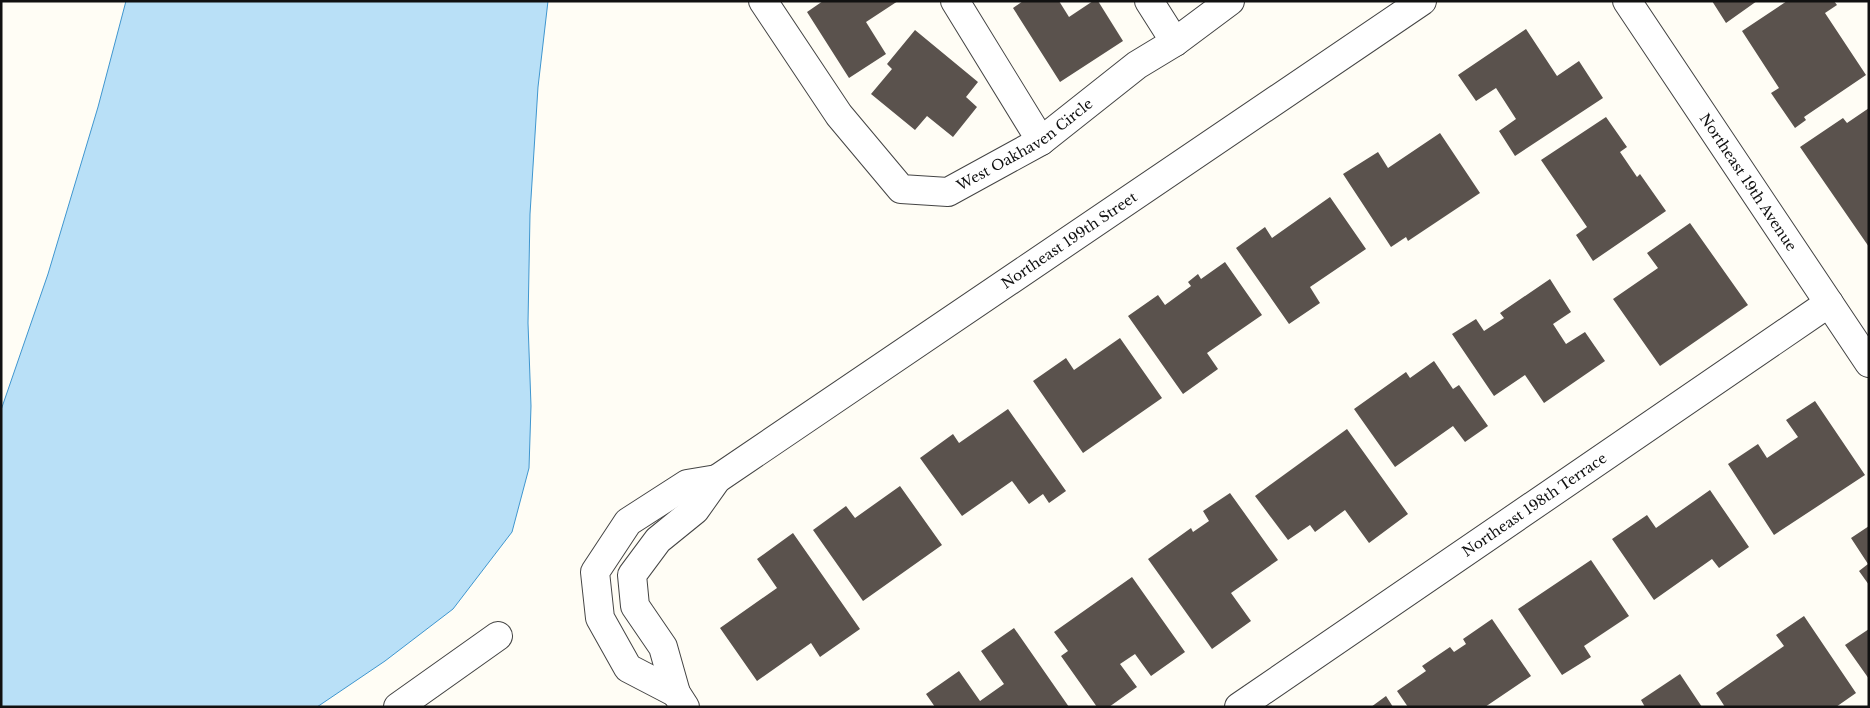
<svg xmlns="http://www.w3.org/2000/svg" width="1870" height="708" font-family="'Libre Baskerville',serif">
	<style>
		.water { fill: #b9e0f7; stroke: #3f96cf }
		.building { fill: #5a524d }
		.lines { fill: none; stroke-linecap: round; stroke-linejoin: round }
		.minor-casing { stroke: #444; stroke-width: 30 }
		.tertiary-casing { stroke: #444; stroke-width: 30 }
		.minor { stroke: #fff; stroke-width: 28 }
		.tertiary { stroke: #fff; stroke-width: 28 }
		.labels { text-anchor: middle; stroke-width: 5; stroke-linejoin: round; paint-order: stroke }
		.street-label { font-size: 14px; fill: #111; stroke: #fff }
	</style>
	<rect width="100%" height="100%" fill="#fffdf5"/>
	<path class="water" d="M 126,1 L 548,1 L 538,87 L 530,214 L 528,323 L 531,406 L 529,468 L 512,532 L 453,609 L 385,661 L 317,707 L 1,707 L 1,410 L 48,274 L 98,107 Z"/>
	<path class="building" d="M 823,1 L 898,1 L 866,22 L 886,54 L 849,78 L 807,12 Z
		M 1023,1 L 1059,1 L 1069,17 L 1093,1 L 1098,1 L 1123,41 L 1060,82 L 1013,8 Z
		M 1712,1 L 1757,1 L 1726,23 Z
		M 1787,1 L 1834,1 L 1837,5 L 1825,13 L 1866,75 L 1804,117 L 1806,120 L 1795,128 L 1771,93 L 1779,88 L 1742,31 Z
		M 1526,29 L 1557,76 L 1579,61 L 1603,98 L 1515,156 L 1499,131 L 1516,119 L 1496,88 L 1476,101 L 1458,75 Z
		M 915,30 L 978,82 L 966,97 L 977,107 L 953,137 L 927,116 L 915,130 L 871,94 L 892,69 L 887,64 Z
		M 1869,108 L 1869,247 L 1800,147 L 1843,118 L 1847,123 Z
		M 1606,117 L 1627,147 L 1620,152 L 1637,177 L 1640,174 L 1666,211 L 1593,261 L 1576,235 L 1587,227 L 1541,160 Z
		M 1440,133 L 1480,193 L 1408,241 L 1406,237 L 1391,247 L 1343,174 L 1378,152 L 1388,168 Z
		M 1330,197 L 1366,249 L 1310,287 L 1320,303 L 1289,324 L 1236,248 L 1265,227 L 1272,238 Z
		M 1690,223 L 1748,305 L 1660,366 L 1613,299 L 1658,268 L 1647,253 Z
		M 1225,262 L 1262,315 L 1207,353 L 1218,369 L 1183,394 L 1128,316 L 1158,295 L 1165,305 L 1191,286 L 1188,282 L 1198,274 L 1201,279 Z
		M 1550,279 L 1571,312 L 1553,324 L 1566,344 L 1585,332 L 1605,361 L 1544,403 L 1525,375 L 1494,396 L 1452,334 L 1476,319 L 1484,331 L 1504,318 L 1500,313 Z
		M 1120,338 L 1162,398 L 1083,453 L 1033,381 L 1066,358 L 1074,370 Z
		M 1434,361 L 1453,389 L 1459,385 L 1488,426 L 1465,442 L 1453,426 L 1395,467 L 1354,409 L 1406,372 L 1410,378 Z
		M 1815,401 L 1865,475 L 1774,535 L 1728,464 L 1758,444 L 1767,458 L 1798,437 L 1786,420 Z
		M 1008,409 L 1066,491 L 1049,503 L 1043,494 L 1029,504 L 1012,481 L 962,516 L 920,458 L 953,434 L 959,443 Z
		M 1347,429 L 1408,514 L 1369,543 L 1345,510 L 1315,532 L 1310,525 L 1288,540 L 1255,496 Z
		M 900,486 L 942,545 L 863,601 L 813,530 L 846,506 L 855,518 Z
		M 1710,490 L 1749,547 L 1719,568 L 1712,559 L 1654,600 L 1612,539 L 1647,515 L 1656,528 Z
		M 1230,493 L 1278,560 L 1231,593 L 1251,621 L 1212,649 L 1148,559 L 1191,528 L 1193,532 L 1209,521 L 1203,511 Z
		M 1869,526 L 1869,585 L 1859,571 L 1868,564 L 1851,538 Z
		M 793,533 L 860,629 L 820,657 L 811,643 L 757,681 L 720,628 L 777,588 L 757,559 Z
		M 1591,560 L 1629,616 L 1584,646 L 1591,657 L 1562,675 L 1518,609 Z
		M 1132,577 L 1185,652 L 1151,676 L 1135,654 L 1120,664 L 1137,687 L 1109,707 L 1097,707 L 1061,656 L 1068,651 L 1054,632 Z
		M 1804,616 L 1856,693 L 1836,707 L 1725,707 L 1716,693 L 1784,646 L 1776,635 Z
		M 1492,619 L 1531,676 L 1485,707 L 1408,707 L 1397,691 L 1426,671 L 1422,666 L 1450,647 L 1454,652 L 1466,644 L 1463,639 Z
		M 1014,628 L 1069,707 L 935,707 L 926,694 L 959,671 L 980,701 L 1004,684 L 981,651 Z
		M 1869,629 L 1869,679 L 1845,645 Z
		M 1680,674 L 1702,707 L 1645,707 L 1641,700 Z
		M 1386,696 L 1393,707 L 1371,707 Z"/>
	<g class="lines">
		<defs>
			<g id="minor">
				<path id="s1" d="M 763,1 L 839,115 L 901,189 L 948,192 L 1041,141 L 1137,65 L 1175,42 L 1230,1"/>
				<path d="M 955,1 L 1041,141"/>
				<path d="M 1149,1 L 1175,42"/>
				<path id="s2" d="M 1627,1 L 1869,363"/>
				<path d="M 398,707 L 498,636"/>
				<path id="s3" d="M 1239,707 L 1829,303"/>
			</g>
			<g id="tertiary">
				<path d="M 676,693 L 628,668 L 600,618 L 595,572 L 628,522 L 687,484 L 717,479"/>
				<path id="s4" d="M 685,707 L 676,693 L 663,647 L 635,606 L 632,575 L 658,540 L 695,510 L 717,479 L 1422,1"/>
			</g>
		</defs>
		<use href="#minor" class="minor-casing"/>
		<use href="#tertiary" class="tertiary-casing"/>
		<use href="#minor" class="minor"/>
		<use href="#tertiary" class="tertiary"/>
	</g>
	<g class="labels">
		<g class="street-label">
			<text dy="5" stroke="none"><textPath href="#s1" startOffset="371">West Oakhaven Circle</textPath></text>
			<text dy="5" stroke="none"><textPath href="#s2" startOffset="218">Northeast 19th Avenue</textPath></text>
			<text dy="5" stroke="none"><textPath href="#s4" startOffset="700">Northeast 199th Street</textPath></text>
			<text dy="5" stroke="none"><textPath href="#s3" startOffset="358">Northeast 198th Terrace</textPath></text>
		</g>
	</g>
	<rect width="1870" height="708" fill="none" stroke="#111111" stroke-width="5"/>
</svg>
